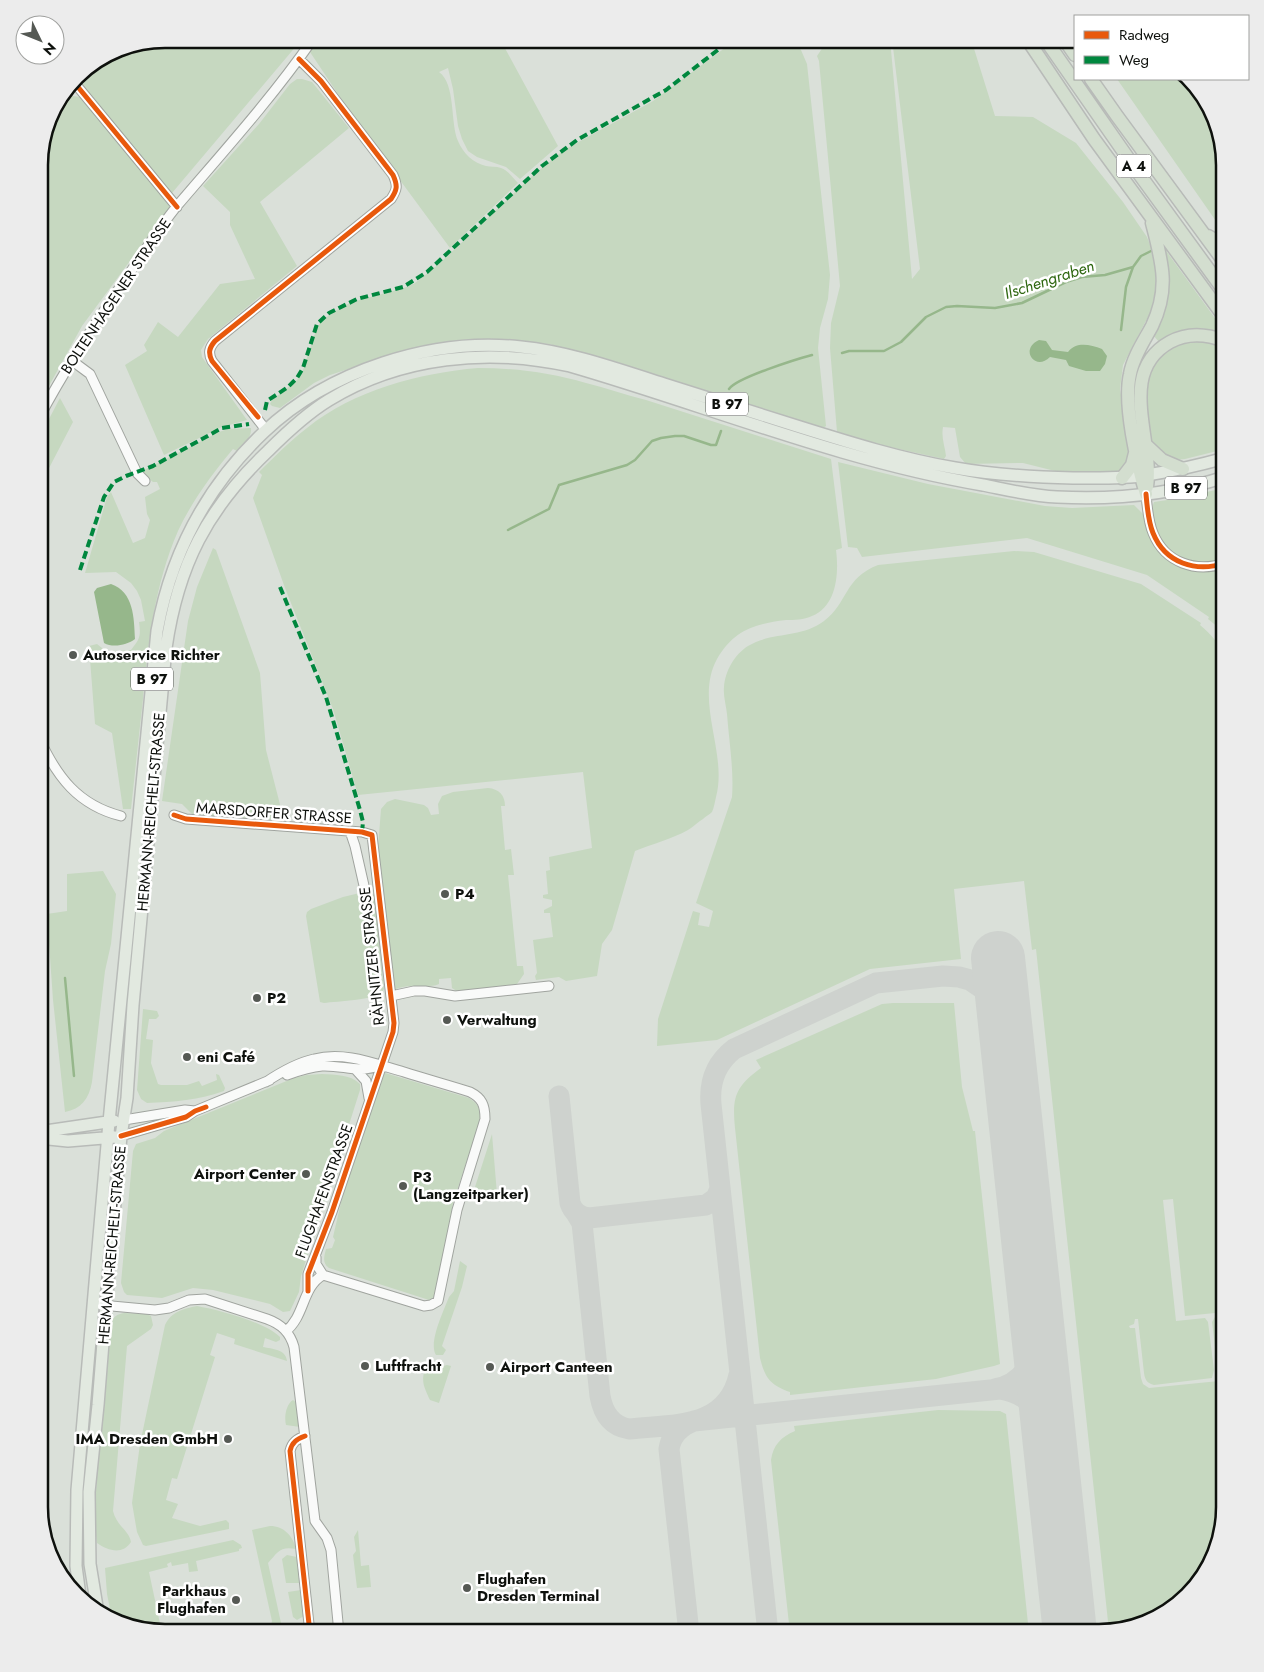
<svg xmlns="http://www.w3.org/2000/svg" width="1264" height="1672" font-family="Jost,sans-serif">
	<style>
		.green { fill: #c6d8c0 }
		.water { fill: #96b78b }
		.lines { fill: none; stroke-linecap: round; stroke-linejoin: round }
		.stream { stroke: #96b78b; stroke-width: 2.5 }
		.taxiway { stroke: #ced2ce; stroke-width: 21 }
		.runway { stroke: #ced2ce; stroke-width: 54 }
		.minor-casing { stroke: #a0a49f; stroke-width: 11 }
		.major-casing { stroke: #b8bbb8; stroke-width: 14 }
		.highway-casing { stroke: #b8bbb8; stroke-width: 15 }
		.minor { stroke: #f9faf9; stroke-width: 9 }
		.major { stroke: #e2e9e0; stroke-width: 11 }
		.highway { stroke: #d3decf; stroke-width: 12 }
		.quiet { stroke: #00873e; stroke-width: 4; stroke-dasharray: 8 4; stroke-linecap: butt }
		.cycleway-casing { stroke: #fff; stroke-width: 8 }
		.cycleway { stroke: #e8590c; stroke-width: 5 }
		.poi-dot { fill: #555954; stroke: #fff; stroke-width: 2 }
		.labels { text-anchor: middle; stroke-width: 5; stroke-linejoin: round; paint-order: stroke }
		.shield { fill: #fff; stroke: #565856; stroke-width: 1 }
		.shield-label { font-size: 14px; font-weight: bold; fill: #0e110d }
		.street-label { font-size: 15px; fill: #0e110d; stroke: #fff }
		.poi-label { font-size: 15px; font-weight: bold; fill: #0e110d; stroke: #fff; text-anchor: start }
		.water-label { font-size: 16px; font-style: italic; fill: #2e6710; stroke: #fff }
		.rim { fill: none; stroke: #0e110d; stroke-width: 2.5 }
	</style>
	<rect width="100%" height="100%" fill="#dae0d9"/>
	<path class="green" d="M 164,39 L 292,39 L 297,45 L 172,193 L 168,192 L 76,77 L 81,70 L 117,48 Z
		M 320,39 L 500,39 L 558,146 L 520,179 L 506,167 L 477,157 L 468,151 L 462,139 L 458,126 L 453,89 L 448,68 L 439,72 C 456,84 450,123 458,141 C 463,153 473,163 486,166 C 491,167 496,166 501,168 C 508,170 513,178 518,183 L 450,248 L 352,115 L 310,52 Z
		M 737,39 L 790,39 L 801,50 L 807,64 L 830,275 L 828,299 L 820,328 L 818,348 L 826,426 L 823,428 L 607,359 L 549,344 L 505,340 L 472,339 L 437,343 L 413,348 L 330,375 L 314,383 L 280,408 L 272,406 L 270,404 L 272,400 L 297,380 L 302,373 L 316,330 L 320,323 L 329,315 L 345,305 L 356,301 L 404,288 L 415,283 L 440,263 L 532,176 L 564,150 L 653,101 Z
		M 824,39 L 890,39 L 912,279 L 920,269 L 892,39 L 971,39 L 995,116 L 1033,117 L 1076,143 L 1123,202 L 1147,237 L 1154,255 L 1156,277 L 1155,298 L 1150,313 L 1123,365 L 1120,389 L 1130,449 L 1125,467 L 1116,472 L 1067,474 L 1023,463 L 966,464 L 960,457 L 955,428 L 943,427 C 941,438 945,446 946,456 L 944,459 L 885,446 L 837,432 L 830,348 L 831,323 L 840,286 L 819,61 L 817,56 L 823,47 Z
		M 297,79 L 302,79 L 312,82 L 349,128 L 260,202 L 297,266 L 208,339 L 201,350 L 202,357 L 247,420 L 222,427 L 164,455 L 125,365 L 147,351 L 144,345 L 158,322 L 178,337 L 220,284 L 255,279 L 230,225 L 230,212 L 203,186 L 259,124 L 290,84 Z
		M 1117,79 L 1187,79 L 1204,95 L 1225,164 L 1225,234 Z
		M 64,93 L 66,95 L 80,97 L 172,204 L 82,326 L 39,404 L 39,156 L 52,109 Z
		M 1165,249 L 1172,259 L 1225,332 L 1223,333 C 1201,325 1178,327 1159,342 L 1153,335 Z
		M 1203,338 L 1225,346 L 1225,449 L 1185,459 L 1175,460 L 1158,452 L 1149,439 L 1144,396 L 1149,369 L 1171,345 Z
		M 478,368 C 515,368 551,373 586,383 C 606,388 626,395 646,400 L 831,459 L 842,548 L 836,550 C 839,573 837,606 812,616 C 804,620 794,620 786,620 C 754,624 734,630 717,659 C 694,701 728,753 716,797 C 715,801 714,808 712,812 C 710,814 705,817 703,819 C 698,822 693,827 688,830 C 672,839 652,844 635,851 L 612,930 L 602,944 L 597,976 L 566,981 L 559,977 L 536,980 L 535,976 L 537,973 L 533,940 L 553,937 L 550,913 L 544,913 L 544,910 L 552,906 L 552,900 L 543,898 L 543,895 L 548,894 L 546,871 L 550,870 L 549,857 L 592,848 L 583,772 L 358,795 L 333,709 L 285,588 L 253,498 L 262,475 L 259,472 C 274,457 290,441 307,428 C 354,390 419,373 478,368 Z
		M 60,398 L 73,422 L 47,472 L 39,468 L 39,438 Z
		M 251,428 C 252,438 243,445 237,451 L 233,449 C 212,474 192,501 178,531 C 155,584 148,642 143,699 C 139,735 135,772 131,809 L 123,809 L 112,733 L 95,724 L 89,646 L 97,644 L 107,652 L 131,650 C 140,639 141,636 139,622 L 145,621 L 141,600 L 137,591 L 131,583 L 116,572 L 85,573 L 107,497 L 111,492 L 133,543 L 145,538 L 150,520 L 147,514 L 145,497 L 160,489 L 157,482 L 153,482 L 140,472 L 219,432 L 228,429 Z
		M 838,462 L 928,484 L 1045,506 L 1072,508 L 1134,505 L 1145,516 L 1176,564 L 1195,571 L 1207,571 L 1225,566 L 1225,637 L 1219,628 L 1208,619 L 1209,617 L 1147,575 L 1027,538 L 862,557 L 857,548 L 848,547 Z
		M 1225,488 L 1225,558 C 1196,571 1162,556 1154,525 C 1152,517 1151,509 1154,502 L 1174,499 Z
		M 213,548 L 216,550 L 260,673 L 266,750 L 284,820 L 193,815 L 182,804 L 162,801 L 188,621 L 197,587 Z
		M 1014,551 L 1034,552 L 1141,584 L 1201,623 L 1200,625 C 1212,635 1220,644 1225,660 L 1225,1312 L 1185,1316 L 1173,1199 L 1163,1200 L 1176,1321 L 1205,1318 L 1208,1322 L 1214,1370 L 1212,1378 L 1154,1385 C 1147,1383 1145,1380 1144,1373 L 1138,1319 L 1135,1319 L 1134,1324 L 1129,1326 L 1130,1328 L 1135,1328 L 1141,1378 L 1143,1384 L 1149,1388 L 1219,1381 L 1225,1449 L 1225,1508 L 1209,1570 L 1169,1612 L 1109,1631 L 1036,949 L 1032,950 L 1024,881 L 954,889 L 961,959 L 870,969 L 717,1040 L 657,1046 L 658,1019 L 693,911 L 700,913 L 698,925 L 709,927 L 713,911 L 696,903 L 732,797 C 734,770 729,741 727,714 C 726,705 723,695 724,687 C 725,671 735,654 748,646 C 773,631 800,639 824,621 C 848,603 844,578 878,565 Z
		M 488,788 C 499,789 505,795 505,806 L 501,806 L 505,850 L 511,849 L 514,875 L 508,875 L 517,966 L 523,966 L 524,974 L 517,984 L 513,986 L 458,992 L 452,988 L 451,978 L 439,979 L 439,984 C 428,989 411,983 396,989 L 393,988 L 392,985 L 378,848 L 381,809 L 387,802 L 395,799 L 424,805 L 428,808 L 431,815 L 439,814 L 438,804 L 442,796 L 453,792 Z
		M 103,871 L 116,894 L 111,944 L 105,971 L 92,1082 C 89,1099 81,1109 65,1112 L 53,1000 L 49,943 L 40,915 L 67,911 L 67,874 Z
		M 368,891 L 372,892 L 375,897 L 384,989 C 378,1001 337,1001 324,1003 L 320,1002 L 306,916 L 307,912 L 311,909 L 343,897 Z
		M 893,1003 L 954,1003 L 962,1087 L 973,1131 L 975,1131 L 1000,1364 L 994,1366 L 936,1379 L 790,1395 L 790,1392 C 770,1385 765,1378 760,1358 L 735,1128 C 732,1097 735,1087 761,1068 L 756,1060 L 882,1004 Z
		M 143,1009 L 157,1011 L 159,1016 L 156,1019 L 149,1019 L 146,1039 L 153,1040 L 151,1063 L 158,1084 L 161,1085 L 187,1085 L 199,1081 L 202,1086 L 217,1080 L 216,1074 L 219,1075 L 225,1088 L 224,1091 C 200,1100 173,1102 147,1103 L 141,1099 L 137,1090 Z
		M 385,1073 L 469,1098 C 477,1103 480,1108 481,1117 L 453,1203 L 442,1273 L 436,1292 L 433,1298 L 429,1300 L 329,1268 C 322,1263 324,1257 326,1249 L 332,1248 L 335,1240 L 333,1237 L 346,1181 L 382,1074 Z
		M 322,1074 C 335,1075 350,1074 360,1084 L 360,1090 L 301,1276 L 299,1292 L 290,1311 L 283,1312 L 270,1304 L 213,1290 L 193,1288 L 162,1298 L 127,1295 L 124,1292 L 121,1283 L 133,1151 L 136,1144 L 155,1138 L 164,1131 L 294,1078 L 307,1075 Z
		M 492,1134 L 497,1194 L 476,1189 L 475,1187 Z
		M 460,1261 L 467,1266 L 462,1287 L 442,1346 L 446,1350 L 443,1355 L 436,1355 C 428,1343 444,1310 449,1297 L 454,1291 Z
		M 197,1306 C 219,1310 265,1322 280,1337 L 280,1340 L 276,1342 L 265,1338 L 263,1347 C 272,1349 286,1349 287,1361 L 234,1344 L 235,1339 L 217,1333 L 210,1355 L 215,1357 L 177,1479 L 172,1478 L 166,1500 L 178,1504 L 172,1518 L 200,1526 L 226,1520 L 229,1523 L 229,1529 L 146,1546 L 143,1545 L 137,1532 L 132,1503 L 140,1444 L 165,1325 C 172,1311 183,1309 197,1306 Z
		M 124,1313 L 147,1314 L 151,1316 L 153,1325 L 151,1329 L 127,1346 L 113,1511 C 117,1527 129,1530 131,1542 C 123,1555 108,1551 97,1543 C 93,1520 96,1497 97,1474 C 100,1424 105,1374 110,1324 C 113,1317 117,1314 124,1313 Z
		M 1225,1316 L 1225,1354 L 1216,1355 L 1212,1322 L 1215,1317 Z
		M 427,1362 L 436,1368 L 447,1365 L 451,1366 L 439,1403 L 430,1400 C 422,1383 421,1380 427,1362 Z
		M 293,1400 L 298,1404 L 300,1427 L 286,1425 C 284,1417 286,1404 293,1400 Z
		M 938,1410 L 1000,1411 L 1006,1414 L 1029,1633 L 790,1633 L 771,1460 C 773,1445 781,1437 795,1431 L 794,1426 Z
		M 270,1526 C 284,1526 293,1536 296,1549 C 280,1546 278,1552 268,1563 L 281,1623 L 271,1625 L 272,1621 L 252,1530 Z
		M 358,1530 L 361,1566 L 369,1565 L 371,1587 L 357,1588 L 353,1555 L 356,1551 L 354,1537 Z
		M 233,1540 L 241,1545 L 242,1548 L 239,1549 L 239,1551 L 196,1561 L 198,1571 L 189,1572 L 188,1563 L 172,1566 L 171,1562 L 167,1564 L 168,1567 L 149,1572 L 162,1633 L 112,1619 L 107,1594 L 105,1568 Z
		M 287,1555 L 297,1557 L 299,1583 L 286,1583 L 282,1559 Z
		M 301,1590 L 304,1616 L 297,1620 L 293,1617 L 288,1592 Z"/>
	<path class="water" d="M 1039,340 L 1046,341 L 1052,350 L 1068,352 C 1077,341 1090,345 1102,349 L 1107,356 L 1105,364 L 1100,371 L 1086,371 L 1069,366 L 1066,360 L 1050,357 C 1035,372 1019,349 1039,340 Z
		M 111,584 C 134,592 134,618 135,639 C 127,645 113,648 104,643 L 95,597 L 94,592 L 97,588 Z"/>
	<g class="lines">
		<path class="stream" d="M 1121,330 L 1126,287 L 1133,267
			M 842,353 L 849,351 L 884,351 L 901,342 L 926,317 L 946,307 L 957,306 L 995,308 L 1022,303 L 1066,282 L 1082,277 L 1105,275 L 1133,267 L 1141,256 L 1151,251
			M 729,389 C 736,378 797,359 812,355
			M 508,530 L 549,509 L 559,485 L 627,465 L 635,460 L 652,441 L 661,438 L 675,436 L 684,436 L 711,445 L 716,445 L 721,431
			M 65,978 L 74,1076"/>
		<path class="taxiway" d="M 559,1096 L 570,1203 C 573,1212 579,1217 589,1218 L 706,1205 L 716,1198 L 720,1189
			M 576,1213 L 582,1223 L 600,1396 C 603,1413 611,1426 629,1429 C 672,1424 727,1430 739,1375
			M 995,1389 C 1021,1385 1039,1359 1038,1334
			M 689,1633 L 669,1449 C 671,1435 681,1426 694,1421 L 1000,1389 C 1024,1393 1044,1409 1049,1434
			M 768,1633 L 711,1104 C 709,1081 716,1063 734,1049 L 876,983 L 943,976 L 959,977 L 970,980 L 989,993 L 1001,1011 L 1006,1033"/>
		<path class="runway" d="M 998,958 L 1070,1633"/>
		<defs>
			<path id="minor" d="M 73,81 L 177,207
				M 71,360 L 90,374 L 137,473 L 145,481
				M 39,418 C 65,369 95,323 127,277 C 143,253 159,228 177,206 C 224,151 272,98 313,39
				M 266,430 L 212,361 C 208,353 209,348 215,341 L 391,199 C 397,190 398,186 393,175 L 321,81 L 299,59
				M 1146,494 C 1147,506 1148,521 1153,533 C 1165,563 1196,573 1225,563
				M 39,738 C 57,777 78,805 121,816
				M 174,815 L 186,819 L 362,832 L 372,835 L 394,1023 L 393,1032 L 332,1212 L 308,1274 L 308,1291
				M 350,831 L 355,846 L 365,890
				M 391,996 L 414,991 L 425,991 L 455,996 L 549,986
				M 356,1070 L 366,1081 L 369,1098
				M 287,1075 C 298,1071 310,1067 322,1066 C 345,1065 357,1074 382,1065
				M 266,1082 C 281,1072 296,1063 314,1059 C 345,1051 375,1064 404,1072 C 426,1079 448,1085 470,1092 C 482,1098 485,1105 485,1119 L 457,1210 L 438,1301 L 431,1305 L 424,1306 L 323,1275 L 316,1264 L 316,1257
				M 124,1120 L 185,1110 L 195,1111
				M 121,1136 L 186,1117 L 195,1111 L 270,1080
				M 101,1305 L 155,1310 L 169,1308 L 189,1300 L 205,1299 L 267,1319 C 281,1324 290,1332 294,1347 L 315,1521 L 327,1538 L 331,1550 L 339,1633
				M 286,1331 C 305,1316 302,1287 323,1275
				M 305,1436 C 297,1439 292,1442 290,1451 L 310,1633"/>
			<path id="major" d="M 39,1132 L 114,1121
				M 39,1138 L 68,1141 L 115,1137
				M 80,1596 L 76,1566 L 77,1490 L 109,1122 L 157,631 C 171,554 207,486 264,432 C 328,371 432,337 521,347 C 570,352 617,369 664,384 C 709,398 755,413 800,427 C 851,443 902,459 955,468 C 994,475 1033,477 1073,478 C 1097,478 1122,479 1147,475 C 1173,471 1200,465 1225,458
				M 98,1613 L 90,1564 L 89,1492 L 98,1405 L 106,1305 L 121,1136 L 127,1098 L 133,1005 L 166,648 C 178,565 207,509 268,451 C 287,432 306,414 329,400 C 401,356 489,348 570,366 C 708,406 841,461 983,485 C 1008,490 1032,496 1057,497 C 1113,500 1172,494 1225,477"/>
			<path id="highway" d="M 1027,39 L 1094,139 L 1225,318
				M 1045,39 L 1137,171 L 1225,292
				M 1064,39 L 1075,55
				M 1091,79 L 1117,116 L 1225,263
				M 1208,236 L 1225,246
				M 1146,445 L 1162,460 L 1183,469
				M 1122,478 L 1132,465 L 1135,453
				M 1147,487 C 1154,439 1116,372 1170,342 C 1188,332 1207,334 1225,341
				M 1146,494 C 1137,464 1123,404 1130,374 C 1133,357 1144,341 1152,326 C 1170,288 1162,262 1152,223"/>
		</defs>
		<use href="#minor" class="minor-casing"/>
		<use href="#major" class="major-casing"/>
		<use href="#highway" class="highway-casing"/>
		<use href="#minor" class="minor"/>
		<use href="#major" class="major"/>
		<use href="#highway" class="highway"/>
		<path class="quiet" d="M 265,410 L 267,401 L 288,387 L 297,378 L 303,368 L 317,324 L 329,313 L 357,299 L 403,287 L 427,272 L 542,166 L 577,140 L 666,90 L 732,39
			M 80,570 L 104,497 L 114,482 L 126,476 L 153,466 L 222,428 L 249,424
			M 280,587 L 326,697 L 360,810 L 363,822 L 362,832"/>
		<defs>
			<path id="cycleway" d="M 73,81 L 177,207
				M 258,417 L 212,361 C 208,353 209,348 215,341 L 391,199 C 397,190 398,186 393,175 L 321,81 L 299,59
				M 1146,494 C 1147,506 1148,521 1153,533 C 1165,563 1196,573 1225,563
				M 174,815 L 186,819 L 362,832 L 372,835 L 394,1023 L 393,1032 L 332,1212 L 308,1274 L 308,1291
				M 121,1136 L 186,1117 L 195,1111 L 206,1107
				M 305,1436 C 297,1439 292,1442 290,1451 L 310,1633"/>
		</defs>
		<use href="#cycleway" class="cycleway-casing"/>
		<use href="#cycleway" class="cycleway"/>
	</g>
	<g class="poi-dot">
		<circle cx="73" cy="655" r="5"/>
		<circle cx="445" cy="894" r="5"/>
		<circle cx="257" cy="998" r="5"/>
		<circle cx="447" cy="1020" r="5"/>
		<circle cx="187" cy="1057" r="5"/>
		<circle cx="306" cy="1174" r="5"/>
		<circle cx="403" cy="1186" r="5"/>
		<circle cx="365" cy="1366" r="5"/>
		<circle cx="490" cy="1367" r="5"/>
		<circle cx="228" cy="1439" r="5"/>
		<circle cx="467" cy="1588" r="5"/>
		<circle cx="236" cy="1600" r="5"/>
	</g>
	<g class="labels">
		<g class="shield">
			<rect x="1116.5" y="154.5" width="35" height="23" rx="4"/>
			<rect x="706" y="392.5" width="42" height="23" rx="4"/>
			<rect x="1165" y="476.5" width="42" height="23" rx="4"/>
			<rect x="131" y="667.5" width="42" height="23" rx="4"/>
		</g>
		<g class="shield-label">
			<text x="1134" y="171">A 4</text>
			<text x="727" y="409">B 97</text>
			<text x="1186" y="493">B 97</text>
			<text x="152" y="684">B 97</text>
		</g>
		<g class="street-label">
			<text transform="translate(116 296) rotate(-56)" y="5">BOLTENHAGENER STRASSE</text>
			<text transform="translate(151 812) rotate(-85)" y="5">HERMANN-REICHELT-STRASSE</text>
			<text transform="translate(274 813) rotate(4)" y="5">MARSDORFER STRASSE</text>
			<text transform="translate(372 956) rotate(-96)" y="5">RÄHNITZER STRASSE</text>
			<text transform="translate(324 1191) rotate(-70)" y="5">FLUGHAFENSTRASSE</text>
			<text transform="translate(112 1245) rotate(-85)" y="5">HERMANN-REICHELT-STRASSE</text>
		</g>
		<g class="poi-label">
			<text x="83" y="660">Autoservice Richter</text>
			<text x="455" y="899">P4</text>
			<text x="267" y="1003">P2</text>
			<text x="457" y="1025">Verwaltung</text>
			<text x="197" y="1062">eni Café</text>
			<text x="296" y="1179" text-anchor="end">Airport Center</text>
			<text x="413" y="1182">P3<tspan x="413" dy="17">(Langzeitparker)</tspan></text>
			<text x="375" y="1371">Luftfracht</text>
			<text x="500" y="1372">Airport Canteen</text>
			<text x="218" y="1444" text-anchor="end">IMA Dresden GmbH</text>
			<text x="477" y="1584">Flughafen<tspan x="477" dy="17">Dresden Terminal</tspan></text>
			<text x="226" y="1596" text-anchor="end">Parkhaus<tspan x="226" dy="17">Flughafen</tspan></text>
		</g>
		<g class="water-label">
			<text transform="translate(1049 279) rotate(-18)" y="6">Ilschengraben</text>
		</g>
	</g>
	<path d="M0 0H1264V1672H0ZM165 48H1099A117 117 0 0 1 1216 165V1507A117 117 0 0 1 1099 1624H165A117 117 0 0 1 48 1507V165A117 117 0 0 1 165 48Z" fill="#ececec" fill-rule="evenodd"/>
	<path class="rim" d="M165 48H1099A117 117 0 0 1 1216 165V1507A117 117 0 0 1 1099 1624H165A117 117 0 0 1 48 1507V165A117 117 0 0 1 165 48Z"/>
	<rect x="1074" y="15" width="175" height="65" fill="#ffffff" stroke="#9fa09e"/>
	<rect x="1084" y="31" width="25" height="8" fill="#e8590c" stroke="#9fa09e"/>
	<text x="1119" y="40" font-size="15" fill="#0e110d">Radweg</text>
	<rect x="1084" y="56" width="25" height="8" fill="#00873e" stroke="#9fa09e"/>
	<text x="1119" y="65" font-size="15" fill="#0e110d">Weg</text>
	<g transform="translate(40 40) rotate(133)"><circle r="24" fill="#ffffff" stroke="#9fa09e"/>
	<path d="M0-4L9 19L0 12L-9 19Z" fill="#555954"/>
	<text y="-8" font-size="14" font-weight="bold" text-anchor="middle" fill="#0e110d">N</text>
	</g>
</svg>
